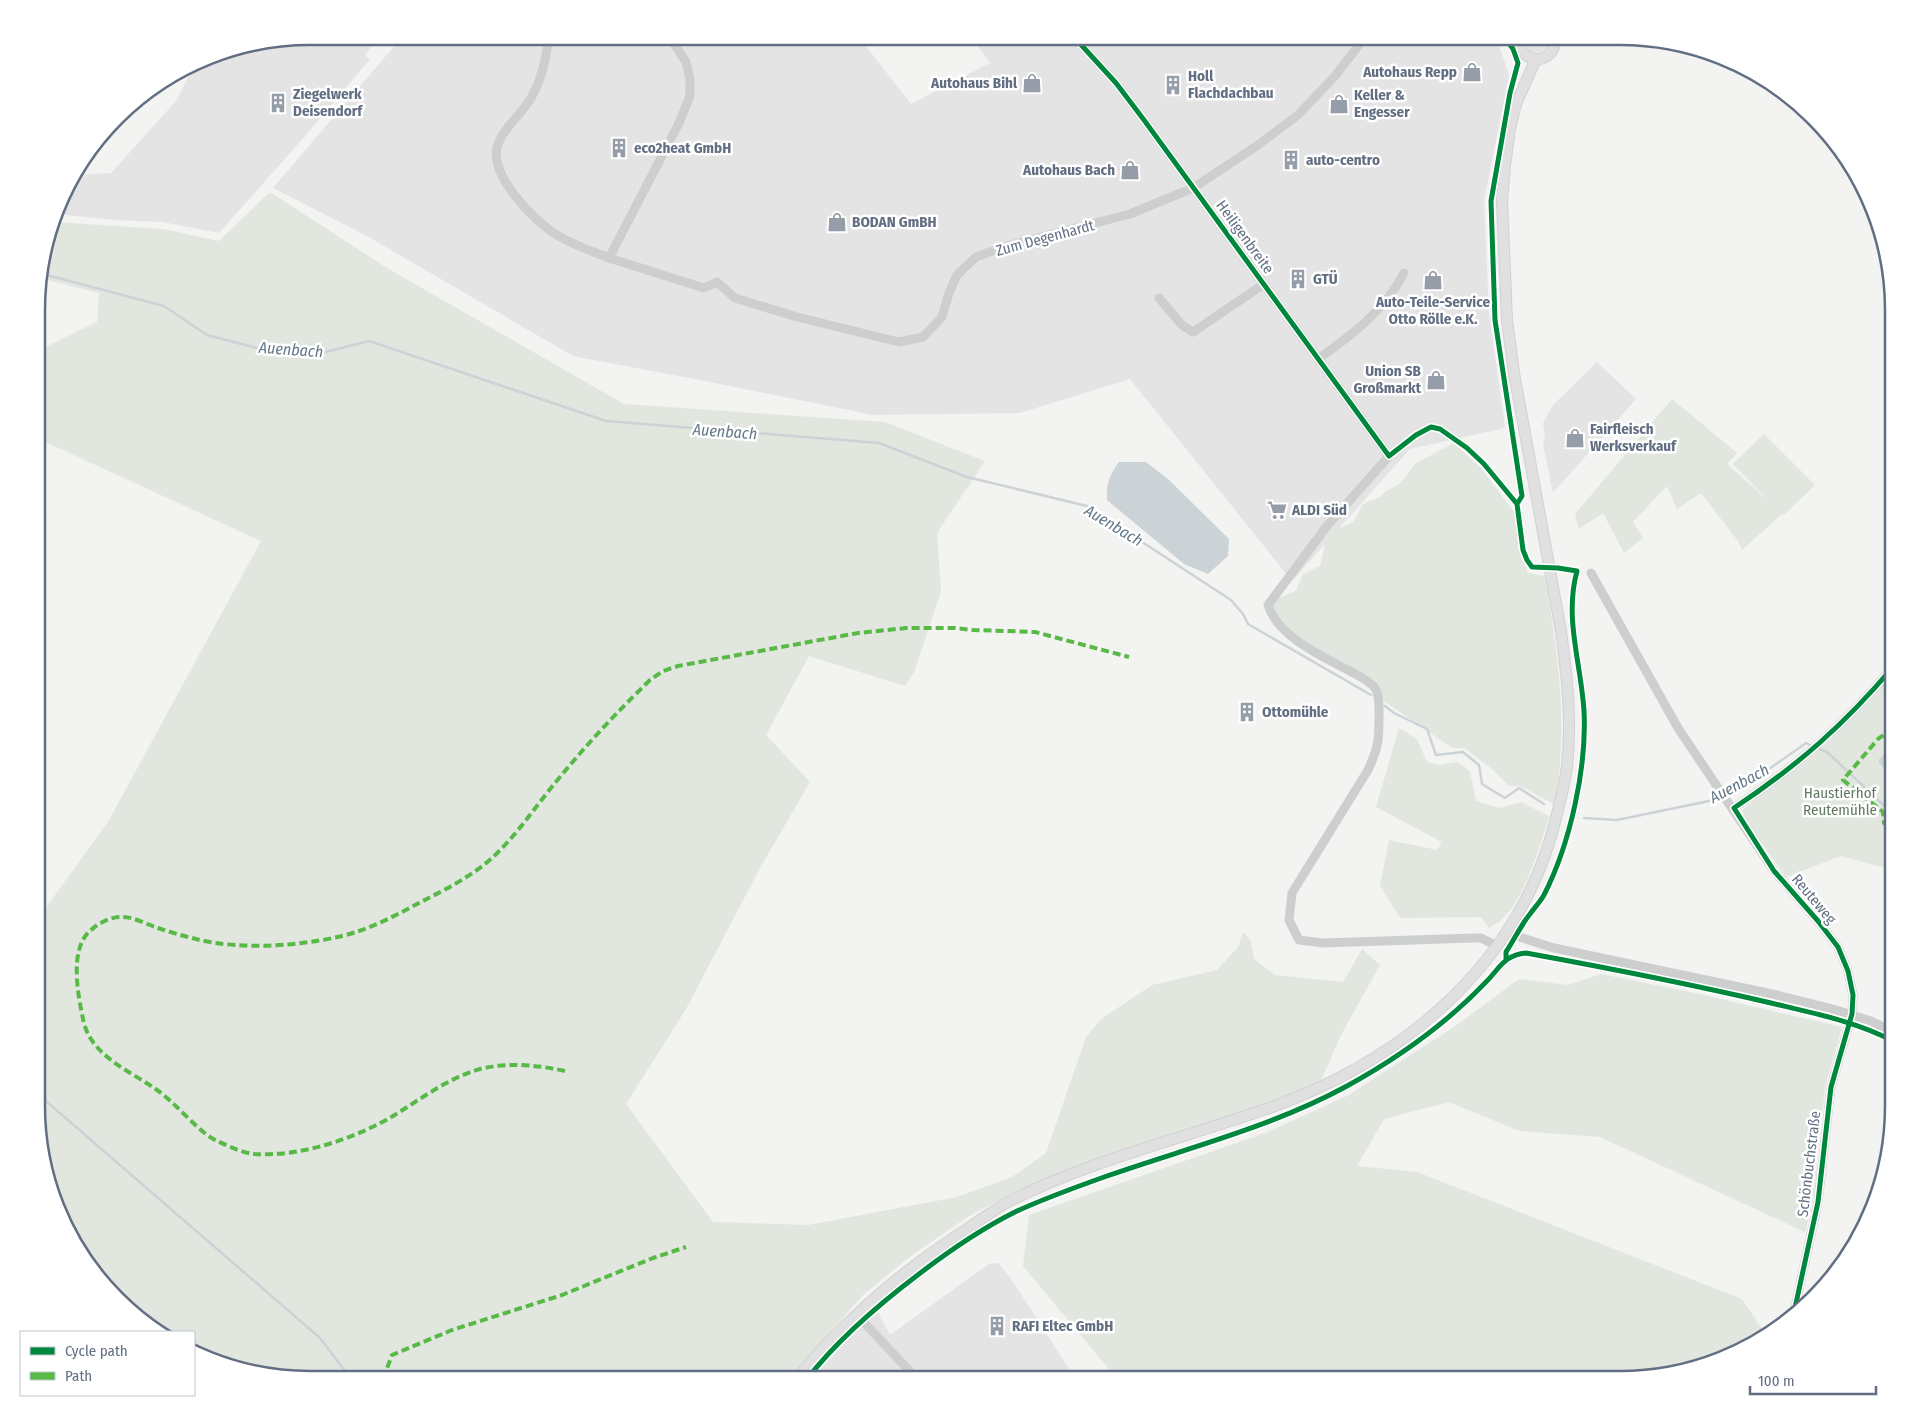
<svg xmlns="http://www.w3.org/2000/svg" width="1930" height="1416" font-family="'Fira Sans Condensed',sans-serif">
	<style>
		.built { fill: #e3e4e3 }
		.green { fill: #e1e6df }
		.water { fill: #ccd3d7 }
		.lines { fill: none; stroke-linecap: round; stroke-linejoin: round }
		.stream { stroke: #ccd3d7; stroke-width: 2.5 }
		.major-casing { stroke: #d0d1d0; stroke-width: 12 }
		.minor { stroke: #cdcece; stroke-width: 9 }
		.major { stroke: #e0e0e1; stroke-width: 10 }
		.quiet { stroke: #58b947; stroke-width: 4; stroke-dasharray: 8 4; stroke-linecap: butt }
		.cycleway-casing { stroke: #fff; stroke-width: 8 }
		.cycleway { stroke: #00873e; stroke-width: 5 }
		.labels { text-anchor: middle; stroke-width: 5; stroke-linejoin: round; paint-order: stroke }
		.poi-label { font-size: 15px; font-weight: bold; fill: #626e82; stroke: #fff; text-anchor: start }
		.street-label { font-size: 15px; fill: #626e82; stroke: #fff }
		.park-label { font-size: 15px; fill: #627961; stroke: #fff }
		.water-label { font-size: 16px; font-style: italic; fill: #627787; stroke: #fff }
		.rim { fill: none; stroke: #626e82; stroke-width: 2.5 }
	</style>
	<rect width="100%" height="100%" fill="#f3f3f1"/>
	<path class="built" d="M 310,36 L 380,36 L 365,55 L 370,59 L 306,135 L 219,233 L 163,222 L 115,220 L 57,214 L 65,189 L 75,175 L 111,173 L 176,101 L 195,64 L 206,57 Z
		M 403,36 L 858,36 L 911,104 L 990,63 L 971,37 L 1496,37 L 1509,75 L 1484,201 L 1489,312 L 1505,428 L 1410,449 L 1292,581 L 1130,379 L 1020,413 L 873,415 L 715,383 L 573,356 L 367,236 L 273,188 Z
		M 1597,362 L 1636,399 L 1553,493 L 1543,444 L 1545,439 L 1543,423 L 1553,405 Z
		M 998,1263 L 1010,1277 L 1076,1380 L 813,1379 L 828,1359 L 877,1310 L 890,1335 L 989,1264 Z"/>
	<path class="green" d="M 1524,37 L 1551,37 L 1549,47 C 1539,58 1524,52 1524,37 Z
		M 270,192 L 387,268 L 624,404 L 885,422 L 985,461 L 937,533 L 941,591 L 914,672 L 905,686 L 809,656 L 766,735 L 810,782 L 760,868 L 686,1009 L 626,1104 L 713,1222 L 808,1225 L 957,1197 L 1012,1177 L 1046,1153 L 1086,1037 L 1101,1019 L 1152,985 L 1217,970 L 1238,947 L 1243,932 L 1251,941 L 1254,959 L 1275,975 L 1343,982 L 1362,949 L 1380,965 L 1340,1037 L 1320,1083 L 1231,1116 L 1182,1130 L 1090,1162 L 1016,1191 L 969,1216 L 912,1255 L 864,1294 L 788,1379 L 293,1379 L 206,1359 L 194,1352 L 194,1332 L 159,1332 L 143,1323 L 73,1243 L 39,1141 L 39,917 L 108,822 L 261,541 L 39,439 L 39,350 L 97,322 L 99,293 L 39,278 L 39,275 L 54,222 L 163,229 L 219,241 Z
		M 1672,399 L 1737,453 L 1727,464 L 1771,503 L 1733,464 L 1764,434 L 1815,485 L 1784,515 L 1782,514 L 1742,550 L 1738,541 L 1701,493 L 1677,509 L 1667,486 L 1633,522 L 1643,538 L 1624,553 L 1603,513 L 1579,529 L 1575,514 Z
		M 1454,443 L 1481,468 L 1517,516 L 1521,556 L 1528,573 L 1545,576 C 1557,650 1570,729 1554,804 L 1520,786 L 1509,786 L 1492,769 L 1464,748 L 1452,748 L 1384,701 L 1377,684 L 1325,656 L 1290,631 L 1279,621 L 1272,606 L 1278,598 L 1296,591 L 1303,574 L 1320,566 L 1327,535 L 1354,521 L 1363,504 L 1380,497 L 1386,491 L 1400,484 L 1416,463 Z
		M 1893,675 L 1893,870 L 1841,856 L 1786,877 L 1745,821 L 1742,810 L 1829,741 Z
		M 1399,728 L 1417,739 L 1427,762 L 1439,765 L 1458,762 L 1470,772 L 1476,801 L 1499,808 L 1521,802 L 1549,816 C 1541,844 1524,900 1502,919 C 1498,923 1493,925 1489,928 L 1481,917 L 1400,918 L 1380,886 L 1389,840 L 1437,850 L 1442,842 L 1376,807 Z
		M 1601,974 L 1695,993 L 1842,1027 L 1825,1087 L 1813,1200 L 1805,1232 L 1600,1137 L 1519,1131 L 1449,1102 L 1384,1119 L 1357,1166 L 1417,1172 L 1742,1299 L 1766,1335 L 1741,1351 L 1690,1370 L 1620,1380 L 1118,1380 L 1023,1266 L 1029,1215 L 1265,1133 L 1347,1096 L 1454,1027 L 1519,979 L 1568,985 Z"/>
	<path class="water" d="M 1119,462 L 1146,462 L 1169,480 L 1229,539 L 1228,556 L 1208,574 L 1184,564 L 1107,500 C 1106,484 1110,474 1119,462 Z
		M 1893,745 L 1893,766 L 1883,767 L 1879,763 L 1879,759 L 1887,752 L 1889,746 Z"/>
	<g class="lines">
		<path class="stream" d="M 39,273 L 164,306 L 207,335 L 268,351 L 322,353 L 369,341 L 606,421 L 879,443 L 967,477 L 1087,506 L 1231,600 L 1243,614 L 1248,624 L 1371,695
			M 1385,706 L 1394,713 L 1427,729 L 1436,755 L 1463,752 L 1479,765 L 1482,784 L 1505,798 L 1519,788 L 1544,804
			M 1817,748 L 1827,752 L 1893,814
			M 1725,792 L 1759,776 L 1806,743 L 1812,746
			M 1584,818 L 1617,820 L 1709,801 L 1720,795
			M 39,1083 L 47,1102 L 320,1338 L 351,1379"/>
		<defs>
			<path id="major" d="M 1519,37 C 1517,66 1557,67 1555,37
				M 796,1379 C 844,1321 903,1270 967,1229 C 982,1219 996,1208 1012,1200 C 1094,1159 1185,1138 1272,1107 C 1407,1058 1521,962 1556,818 C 1560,801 1565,784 1567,766 C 1572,721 1567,676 1561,631 L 1514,373 L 1507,320 L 1502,201 L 1505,166 L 1510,128 L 1516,104 L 1536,59"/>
		</defs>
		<use href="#major" class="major-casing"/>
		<path class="minor" d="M 549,36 C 546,58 542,79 531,98 C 522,114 504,127 498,144 C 487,174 534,221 557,235 C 573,245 592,251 609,258
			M 669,36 L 686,62 L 690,79 L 690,96 L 679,123 L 609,258 L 704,288 L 717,282 L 735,298 L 797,317 L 899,342 L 923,337 L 942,317 L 949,293 L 957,275 L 976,257 L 1003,247 L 1130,214 L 1193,188 L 1258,145 L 1298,115 L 1335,76 L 1365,37
			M 1074,37 L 1116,83 L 1144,120 L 1389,456 L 1327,526 L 1268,605 C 1277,635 1319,655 1346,669 C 1355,674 1368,679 1375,688 C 1380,696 1379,709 1379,718 C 1379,742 1378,748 1368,770 L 1292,893 L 1289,920 L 1299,940 L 1323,943 L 1474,938 L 1481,938 L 1497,946
			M 1159,298 L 1182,325 L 1193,332 L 1264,284
			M 1318,359 C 1352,335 1384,311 1404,273
			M 1591,573 L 1678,728 L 1774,871 L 1818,921 L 1838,947 L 1848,971 L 1853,995 L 1852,1014 L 1831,1087 L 1818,1202 L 1793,1317
			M 1734,808 C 1797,766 1844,725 1893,667
			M 1507,933 L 1554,948 L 1777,995 L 1833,1009 L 1871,1021 L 1893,1032
			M 856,1314 L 917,1379"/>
		<use href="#major" class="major"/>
		<path class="quiet" d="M 1893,728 L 1878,739 L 1843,780 L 1883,812 L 1884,823 L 1893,832
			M 565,1071 C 537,1065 508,1062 480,1069 C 448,1078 421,1099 393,1116 C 354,1139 300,1157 254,1154 C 243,1153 228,1146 217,1141 C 198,1132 176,1103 157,1090 C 129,1070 90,1056 83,1019 C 78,995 69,949 90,931 C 97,924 110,917 120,917 C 132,916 146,924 158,928 C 170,932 183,936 196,939 C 240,951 315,946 359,931 C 380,924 400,913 419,903 C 444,890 471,877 492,858 C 518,834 537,804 560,777 C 588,743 618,711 650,680 L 663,671 L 678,666 L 858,633 L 906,628 L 955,628 L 973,630 L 1035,632 L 1129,657
			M 383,1379 L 392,1355 L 452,1330 L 562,1295 L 653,1258 L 686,1247"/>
		<defs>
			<path id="cycleway" d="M 1074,37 L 1116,83 L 1144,120 L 1389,456 L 1416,435 L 1431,427 L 1440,429 L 1467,448 L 1484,464 L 1517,504 L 1523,550 L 1527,560 L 1532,567 L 1558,568 L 1577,571 C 1564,618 1581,663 1584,711 C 1587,768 1570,844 1544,895 C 1540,902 1535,907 1530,914 C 1521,925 1514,940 1506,952 L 1506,958
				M 1507,37 L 1506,39 L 1513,49 L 1518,63 L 1510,93 L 1491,201 L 1495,320 L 1522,496 L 1517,504
				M 1793,1317 L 1818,1202 L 1831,1087 L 1852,1014 L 1853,995 L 1848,971 L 1838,947 L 1818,921 L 1774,871 L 1734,808 C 1797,766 1844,725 1893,667
				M 807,1379 C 838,1339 878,1305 919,1274 C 949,1251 981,1229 1015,1212 C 1045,1198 1076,1187 1107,1176 C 1187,1148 1272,1127 1347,1086 C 1398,1058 1445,1025 1486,982 C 1500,968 1504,955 1526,953 C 1608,968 1690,984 1771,1003 C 1812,1013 1855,1021 1893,1041"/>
		</defs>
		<use href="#cycleway" class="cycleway-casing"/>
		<use href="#cycleway" class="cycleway"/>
	</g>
	<defs>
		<symbol id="shop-bare" viewBox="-9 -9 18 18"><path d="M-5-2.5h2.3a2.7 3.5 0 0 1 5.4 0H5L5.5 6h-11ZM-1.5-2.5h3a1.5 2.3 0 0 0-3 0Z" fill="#959da9" stroke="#fff" stroke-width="2.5" paint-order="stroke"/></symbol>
		<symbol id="building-bare" viewBox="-9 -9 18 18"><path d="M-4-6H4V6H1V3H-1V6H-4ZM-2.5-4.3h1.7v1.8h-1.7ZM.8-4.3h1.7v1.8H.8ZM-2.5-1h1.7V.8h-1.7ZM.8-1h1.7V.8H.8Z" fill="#959da9" stroke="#fff" stroke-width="2.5" paint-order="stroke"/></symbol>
		<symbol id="supermarket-bare" viewBox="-9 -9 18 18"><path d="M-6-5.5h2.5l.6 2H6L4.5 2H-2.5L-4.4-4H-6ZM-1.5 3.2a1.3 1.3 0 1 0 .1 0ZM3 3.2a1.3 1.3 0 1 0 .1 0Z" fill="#959da9" stroke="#fff" stroke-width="2.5" paint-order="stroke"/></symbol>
	</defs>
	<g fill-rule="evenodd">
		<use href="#shop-bare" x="1458" y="58" width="28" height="28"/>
		<use href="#shop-bare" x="1018" y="69" width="28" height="28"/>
		<use href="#building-bare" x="1159" y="71" width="28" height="28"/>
		<use href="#building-bare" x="264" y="89" width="28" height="28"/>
		<use href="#shop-bare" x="1325" y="90" width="28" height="28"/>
		<use href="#building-bare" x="605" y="134" width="28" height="28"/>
		<use href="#building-bare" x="1277" y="146" width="28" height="28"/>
		<use href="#shop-bare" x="1116" y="156" width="28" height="28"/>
		<use href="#shop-bare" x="823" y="208" width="28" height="28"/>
		<use href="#building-bare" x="1284" y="265" width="28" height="28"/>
		<use href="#shop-bare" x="1419" y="266" width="28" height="28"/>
		<use href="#shop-bare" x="1422" y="366" width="28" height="28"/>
		<use href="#shop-bare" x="1561" y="424" width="28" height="28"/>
		<use href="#supermarket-bare" x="1263" y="496" width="28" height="28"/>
		<use href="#building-bare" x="1233" y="698" width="28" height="28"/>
		<use href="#building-bare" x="983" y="1312" width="28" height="28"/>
	</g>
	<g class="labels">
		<g class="poi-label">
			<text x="1457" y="77" text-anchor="end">Autohaus Repp</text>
			<text x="1188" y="81">Holl<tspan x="1188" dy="17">Flachdachbau</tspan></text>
			<text x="1017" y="88" text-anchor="end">Autohaus Bihl</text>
			<text x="293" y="99">Ziegelwerk<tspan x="293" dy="17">Deisendorf</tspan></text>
			<text x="1354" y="100">Keller &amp;<tspan x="1354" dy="17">Engesser</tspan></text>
			<text x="634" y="153">eco2heat GmbH</text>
			<text x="1306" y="165">auto-centro</text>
			<text x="1115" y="175" text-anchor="end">Autohaus Bach</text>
			<text x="852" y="227">BODAN GmBH</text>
			<text x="1313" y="284">GTÜ</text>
			<text x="1433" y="307" text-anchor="middle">Auto-Teile-Service<tspan x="1433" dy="17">Otto Rölle e.K.</tspan></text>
			<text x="1421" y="376" text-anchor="end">Union SB<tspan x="1421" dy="17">Großmarkt</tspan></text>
			<text x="1590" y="434">Fairfleisch<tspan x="1590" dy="17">Werksverkauf</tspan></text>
			<text x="1292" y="515">ALDI Süd</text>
			<text x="1262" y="717">Ottomühle</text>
			<text x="1012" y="1331">RAFI Eltec GmbH</text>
		</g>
		<g class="street-label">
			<text transform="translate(1245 237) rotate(54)" y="5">Heiligenbreite</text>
			<text transform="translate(1045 238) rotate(-15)" y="5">Zum Degenhardt</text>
			<text transform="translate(1814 899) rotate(50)" y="5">Reuteweg</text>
			<text transform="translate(1809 1164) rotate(-83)" y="5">Schönbuchstraße</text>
		</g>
		<g class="park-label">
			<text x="1840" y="798">Haustierhof<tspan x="1840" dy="17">Reutemühle</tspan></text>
		</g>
		<g class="water-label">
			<text transform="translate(291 349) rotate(4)" y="6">Auenbach</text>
			<text transform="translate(725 431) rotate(4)" y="6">Auenbach</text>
			<text transform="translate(1114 525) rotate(31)" y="6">Auenbach</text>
			<text transform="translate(1739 783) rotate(-28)" y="6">Auenbach</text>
		</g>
	</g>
	<path d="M0 0H1930V1416H0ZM310 45H1620A265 265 0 0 1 1885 310V1106A265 265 0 0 1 1620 1371H310A265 265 0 0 1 45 1106V310A265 265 0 0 1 310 45Z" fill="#fff" fill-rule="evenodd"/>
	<path class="rim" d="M310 45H1620A265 265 0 0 1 1885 310V1106A265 265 0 0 1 1620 1371H310A265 265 0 0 1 45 1106V310A265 265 0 0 1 310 45Z"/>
	<rect x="20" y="1331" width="175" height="65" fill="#ffffff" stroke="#c0c5cd"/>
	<rect x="30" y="1347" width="25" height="8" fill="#00873e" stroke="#c0c5cd"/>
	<text x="65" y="1356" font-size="15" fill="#626e82">Cycle path</text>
	<rect x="30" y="1372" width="25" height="8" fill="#58b947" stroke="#c0c5cd"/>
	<text x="65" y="1381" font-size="15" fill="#626e82">Path</text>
	<path d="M1750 1386v8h126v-8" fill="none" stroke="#626e82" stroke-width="2.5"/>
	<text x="1758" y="1386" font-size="15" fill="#626e82" stroke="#ffffff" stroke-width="4" paint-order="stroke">100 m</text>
</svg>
